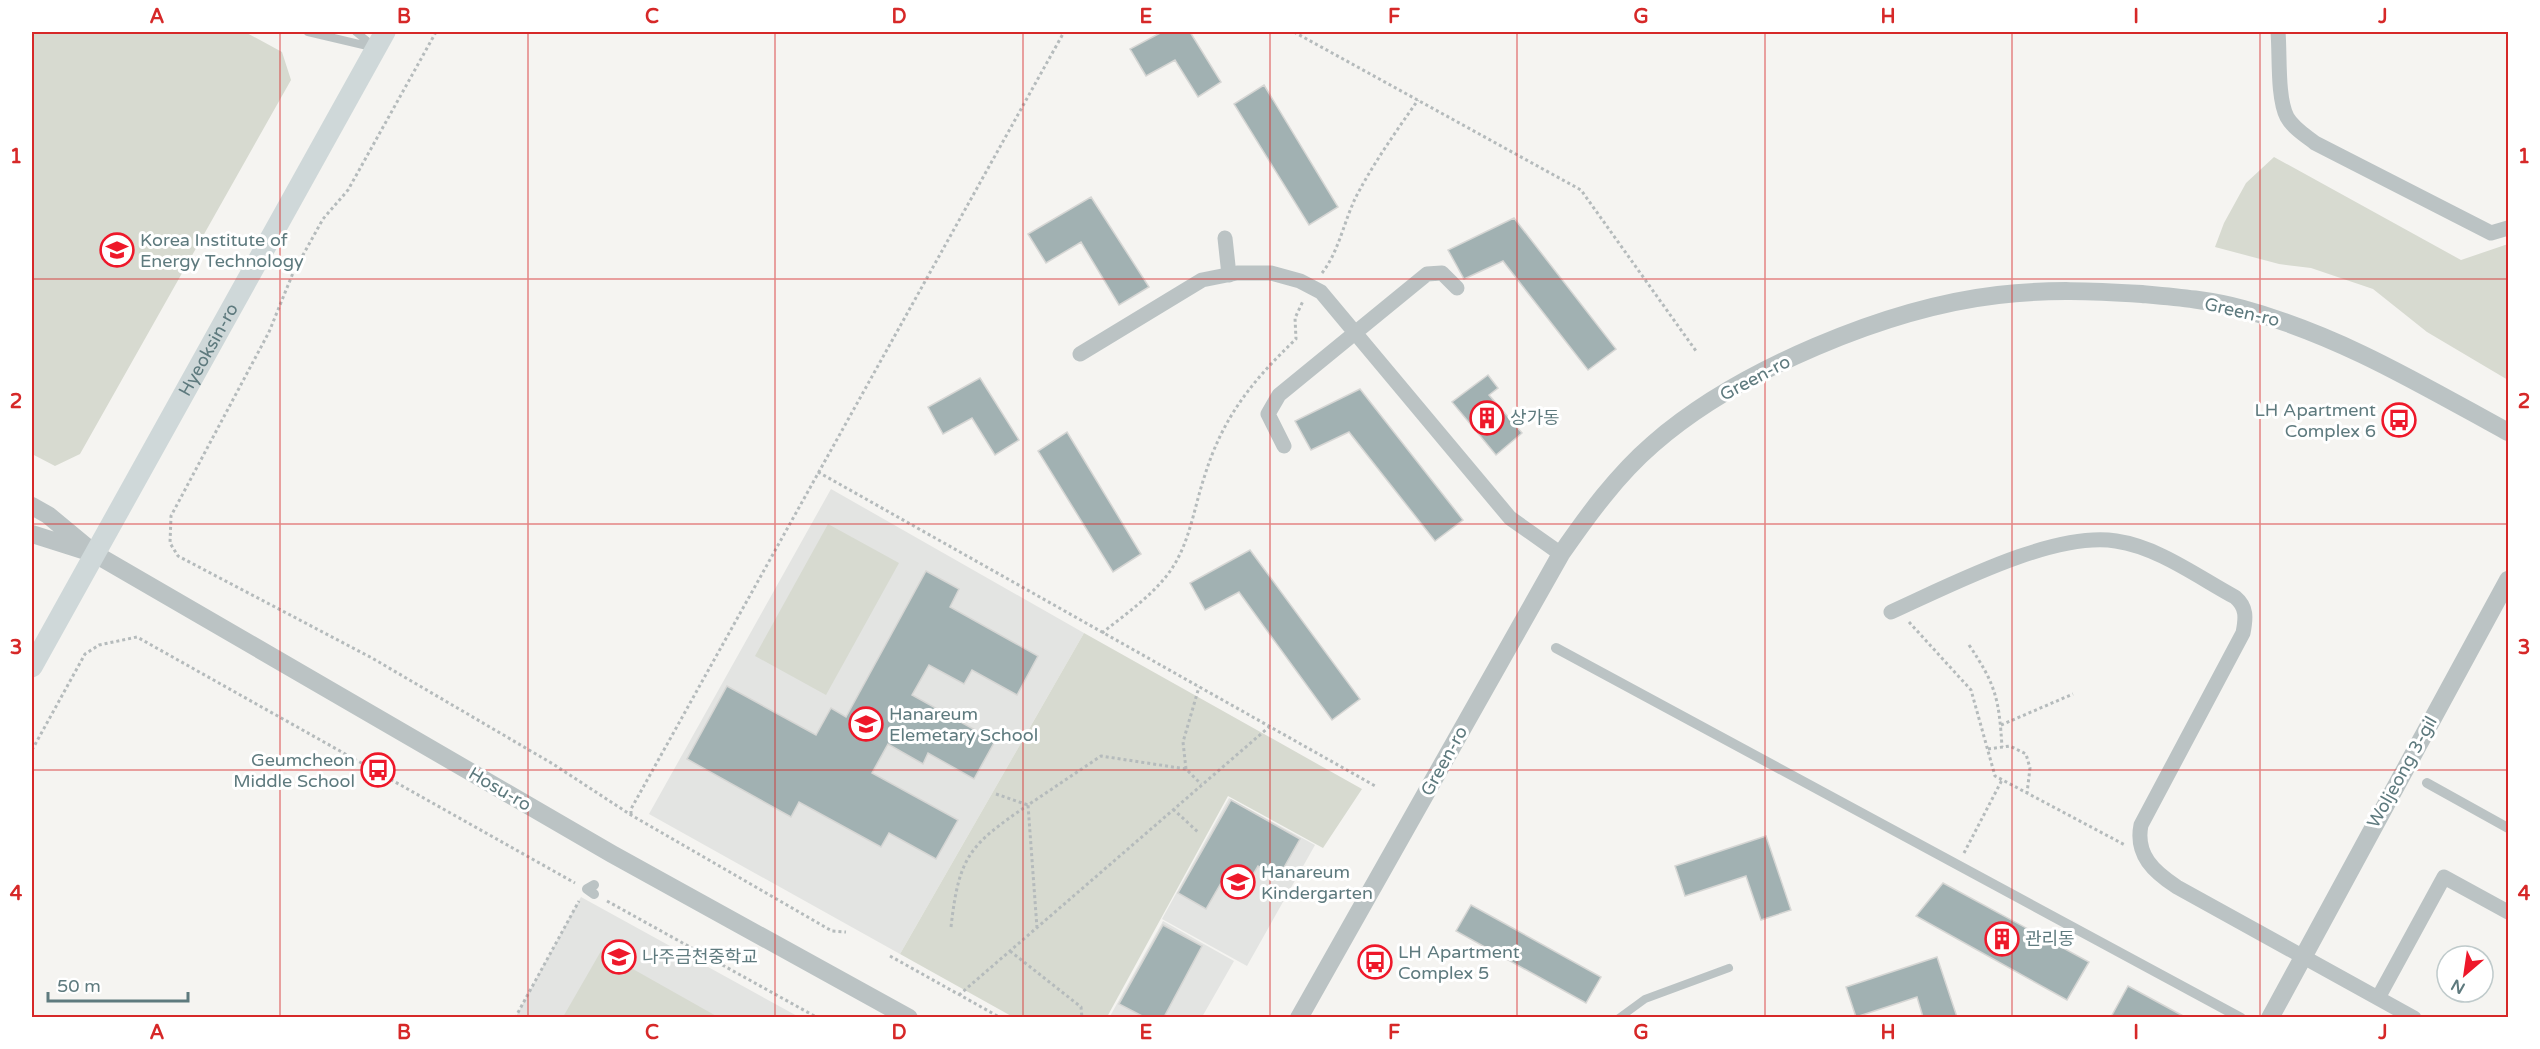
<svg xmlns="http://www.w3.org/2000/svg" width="2540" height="1049" font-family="'Varela Round','Noto Sans KR',sans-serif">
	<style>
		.built { fill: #e3e4e2 }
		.green { fill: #d7dad0 }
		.building { fill: #a1b1b2; stroke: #d6d6d4; stroke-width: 1.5 }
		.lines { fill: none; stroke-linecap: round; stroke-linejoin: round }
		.path { stroke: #b5bbbc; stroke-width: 3; stroke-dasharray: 3 3; stroke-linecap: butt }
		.service { stroke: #bbc3c4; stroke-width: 8 }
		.pedestrian { stroke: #bbc3c4; stroke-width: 10 }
		.minor { stroke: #bbc3c4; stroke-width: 15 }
		.tertiary { stroke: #bbc3c4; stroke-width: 18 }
		.secondary { stroke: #cfd8d9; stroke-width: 21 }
		.grid { fill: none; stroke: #d62828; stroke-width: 1.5; stroke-opacity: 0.55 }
		.labels { text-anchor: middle; stroke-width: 6; stroke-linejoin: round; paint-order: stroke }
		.poi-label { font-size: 18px; fill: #5e7a7e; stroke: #fff; text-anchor: start }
		.street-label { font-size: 18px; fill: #5e7a7e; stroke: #fff }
		.neatline { fill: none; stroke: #d62828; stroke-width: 2 }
		.grid-label { font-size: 20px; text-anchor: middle; font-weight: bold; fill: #d62828 }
	</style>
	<rect width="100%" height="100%" fill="#f5f4f1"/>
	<path class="built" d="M 831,489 L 1084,633 L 900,954 L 649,814 Z
		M 1229,798 L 1315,845 L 1247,966 L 1162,919 Z
		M 581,897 L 799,1017 L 515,1018 Z
		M 1163,921 L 1234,961 L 1202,1017 L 1109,1018 Z"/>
	<path class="green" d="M 32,32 L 245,32 L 282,52 L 291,80 L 80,454 L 55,466 L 32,454 Z
		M 2274,157 L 2461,260 L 2508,244 L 2508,380 L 2427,332 L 2373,289 L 2311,268 L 2279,264 L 2215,247 L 2224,223 L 2246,183 Z
		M 828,524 L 899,563 L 826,695 L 755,656 Z
		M 1084,633 L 1362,789 L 1323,848 L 1228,796 L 1107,1017 L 1013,1017 L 900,954 Z
		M 601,951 L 718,1017 L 563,1017 Z"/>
	<path class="building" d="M 1162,32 L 1190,32 L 1221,82 L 1198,97 L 1175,60 L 1146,76 L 1130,49 Z
		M 1264,85 L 1338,207 L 1309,225 L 1234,104 Z
		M 1091,197 L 1149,287 L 1119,305 L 1081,242 L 1046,263 L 1028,234 Z
		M 1514,218 L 1616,349 L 1588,370 L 1503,261 L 1464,279 L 1448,250 Z
		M 1488,375 L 1498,388 L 1489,395 L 1522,433 L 1496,455 L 1452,402 Z
		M 980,378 L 1019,440 L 995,455 L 972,418 L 943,434 L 928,407 Z
		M 1360,389 L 1463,520 L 1435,541 L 1349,432 L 1311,450 L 1295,421 Z
		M 1067,432 L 1141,554 L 1113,572 L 1038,451 Z
		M 1250,550 L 1360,699 L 1332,720 L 1239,592 L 1205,610 L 1190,583 Z
		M 926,571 L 959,589 L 950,607 L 1038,656 L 1017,695 L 972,670 L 964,684 L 929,665 L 912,695 L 995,741 L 974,779 L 928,753 L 923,764 L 888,744 L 872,773 L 958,820 L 936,859 L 889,833 L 881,847 L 799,802 L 791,817 L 687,759 L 727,686 L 816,735 L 831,708 L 846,717 Z
		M 1231,800 L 1300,839 L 1278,878 L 1258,866 L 1241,895 L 1221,883 L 1206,909 L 1178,893 Z
		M 1766,836 L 1791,910 L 1761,920 L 1746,876 L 1685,896 L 1675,866 Z
		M 1943,883 L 2089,962 L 2067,1000 L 1916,916 Z
		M 1471,905 L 1601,977 L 1586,1003 L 1456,931 Z
		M 1163,925 L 1202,946 L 1164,1017 L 1144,1017 L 1119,1004 Z
		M 1937,957 L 1957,1017 L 1923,1017 L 1917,997 L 1856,1017 L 1846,987 Z
		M 2128,986 L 2185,1017 L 2111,1017 Z"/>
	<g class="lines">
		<path class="path" d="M 436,32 L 348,190 L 323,219 L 293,273 L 269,332 L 171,516 L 170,543 L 178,556 L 372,658 L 553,764 L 631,815 L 832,931 L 846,932
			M 1294,32 L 1581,190 L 1696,351
			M 1322,273 C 1340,250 1344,219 1358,193 C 1375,161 1397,130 1418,100
			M 818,472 L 1377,787
			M 1909,622 L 1971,690 L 1995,776 L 2125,845
			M 1102,633 C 1128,612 1161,590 1177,560 C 1191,534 1195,505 1204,478 C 1222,418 1252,381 1296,339 L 1295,318 L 1303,301
			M 1969,645 C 1996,685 1999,699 2002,747
			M 2001,725 L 2073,694
			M 1988,749 L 2010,746 L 2026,754 L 2030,768 L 2027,793
			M 32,750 L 85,654 L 99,645 L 137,637 L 575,883
			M 1186,769 L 1183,742 L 1199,687
			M 996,794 L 1028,805
			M 1173,809 L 1199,833
			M 631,814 L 631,809 L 1064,32
			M 1964,853 L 2002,780
			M 607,901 L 818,1018
			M 951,927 C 959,855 970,845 1028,805
			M 1037,928 L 1028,805 L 1101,756 L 1186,769 L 1201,784
			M 1010,951 L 1081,1007 L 1082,1018
			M 890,956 L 1001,1018
			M 959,995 L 1269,727
			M 515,1018 L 579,901"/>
		<path class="service" d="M 308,32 L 376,48 L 356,32
			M 1619,1018 L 1645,999 L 1729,968"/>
		<path class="pedestrian" d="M 1556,648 L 2241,1018
			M 2427,783 L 2508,828
			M 594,885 L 587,889 L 594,894"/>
		<path class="minor" d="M 2278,32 C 2280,54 2277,98 2287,117 C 2293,128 2306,136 2315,143 L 2491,233 L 2508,228
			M 1225,238 L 1229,275
			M 1080,354 L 1202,280 L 1237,273 L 1271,273 L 1300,281 L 1321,292 L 1510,518 L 1561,554
			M 1284,446 L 1268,414 L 1279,395 L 1427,274 L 1442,273 L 1457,288
			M 1891,612 C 1949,586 2053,531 2116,541 C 2158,547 2198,577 2235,597 C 2247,607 2246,618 2243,633 L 2141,825 C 2135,855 2154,872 2177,887 L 2414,1018
			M 2378,998 L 2444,877 L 2508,912"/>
		<path class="tertiary" d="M 32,506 L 48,515 L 95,554 L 32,534
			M 95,554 L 612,854 L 909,1018
			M 1299,1018 L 1561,554 C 1588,515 1617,475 1653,444 C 1738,370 1887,308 1998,295 C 2046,289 2094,291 2142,294 C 2175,297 2211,300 2243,309 C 2341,336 2420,384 2508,432
			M 2270,1018 L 2508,580"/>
		<path class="secondary" id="s1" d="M 32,667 L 385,32"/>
	</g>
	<path class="grid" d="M 280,32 L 280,1018M 528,32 L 528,1018M 775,32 L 775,1018M 1023,32 L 1023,1018M 1270,32 L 1270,1018M 1517,32 L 1517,1018M 1765,32 L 1765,1018M 2012,32 L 2012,1018M 2260,32 L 2260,1018M 32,279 L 2508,279M 32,524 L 2508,524M 32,770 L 2508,770"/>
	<defs>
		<symbol id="university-ring" viewBox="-11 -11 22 22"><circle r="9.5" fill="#fff" stroke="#ee182a" stroke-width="1.5"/><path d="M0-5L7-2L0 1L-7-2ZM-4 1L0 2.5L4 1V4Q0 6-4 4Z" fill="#ee182a"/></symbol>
		<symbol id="building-ring" viewBox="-11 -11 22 22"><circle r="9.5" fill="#fff" stroke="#ee182a" stroke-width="1.5"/><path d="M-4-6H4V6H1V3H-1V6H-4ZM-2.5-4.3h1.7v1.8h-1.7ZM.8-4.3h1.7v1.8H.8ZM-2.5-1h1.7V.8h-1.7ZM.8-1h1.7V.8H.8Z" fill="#ee182a"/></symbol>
		<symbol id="bus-ring" viewBox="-11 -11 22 22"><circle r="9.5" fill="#fff" stroke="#ee182a" stroke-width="1.5"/><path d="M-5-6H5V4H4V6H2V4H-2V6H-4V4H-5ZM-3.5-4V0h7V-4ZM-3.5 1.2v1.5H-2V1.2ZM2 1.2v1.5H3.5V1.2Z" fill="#ee182a"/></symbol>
		<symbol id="school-ring" viewBox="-11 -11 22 22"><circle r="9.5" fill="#fff" stroke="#ee182a" stroke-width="1.5"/><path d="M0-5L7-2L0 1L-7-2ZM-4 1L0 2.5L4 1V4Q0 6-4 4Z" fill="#ee182a"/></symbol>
	</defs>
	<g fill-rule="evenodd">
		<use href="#university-ring" x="98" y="231" width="38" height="38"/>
		<use href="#building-ring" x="1468" y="399" width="38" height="38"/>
		<use href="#bus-ring" x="2380" y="401" width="38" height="38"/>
		<use href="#school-ring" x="847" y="705" width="38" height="38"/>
		<use href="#bus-ring" x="359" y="751" width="38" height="38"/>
		<use href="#school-ring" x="1219" y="863" width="38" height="38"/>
		<use href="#building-ring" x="1983" y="920" width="38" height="38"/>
		<use href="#school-ring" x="600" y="938" width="38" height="38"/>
		<use href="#bus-ring" x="1356" y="943" width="38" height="38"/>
	</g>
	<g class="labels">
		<g class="poi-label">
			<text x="140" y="246">Korea Institute of<tspan x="140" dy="21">Energy Technology</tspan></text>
			<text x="2376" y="416" text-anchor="end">LH Apartment<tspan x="2376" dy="21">Complex 6</tspan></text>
			<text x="1510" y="424">상가동</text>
			<text x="889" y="720">Hanareum<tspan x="889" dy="21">Elemetary School</tspan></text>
			<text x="355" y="766" text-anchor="end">Geumcheon<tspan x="355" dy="21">Middle School</tspan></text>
			<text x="1261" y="878">Hanareum<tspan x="1261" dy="21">Kindergarten</tspan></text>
			<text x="2025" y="945">관리동</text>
			<text x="1398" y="958">LH Apartment<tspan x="1398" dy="21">Complex 5</tspan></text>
			<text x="642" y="963">나주금천중학교</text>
		</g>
		<g class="street-label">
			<text transform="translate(2242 312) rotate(13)" y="6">Green-ro</text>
			<text dy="6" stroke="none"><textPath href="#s1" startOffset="363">Hyeoksin-ro</textPath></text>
			<text transform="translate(1755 378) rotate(-28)" y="6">Green-ro</text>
			<text transform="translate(1444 761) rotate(-61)" y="6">Green-ro</text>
			<text transform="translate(2402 772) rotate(-61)" y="6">Woljeong 3-gil</text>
			<text transform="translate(500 789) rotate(30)" y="6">Hosu-ro</text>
		</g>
	</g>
	<rect width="2540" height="1049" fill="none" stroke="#ffffff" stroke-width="66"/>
	<g transform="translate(2465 974) rotate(209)"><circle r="28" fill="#ffffff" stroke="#bfcacb" stroke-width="1.5"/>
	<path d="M0-4.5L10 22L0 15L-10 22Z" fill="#ee182a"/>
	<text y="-9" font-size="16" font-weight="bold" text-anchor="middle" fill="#5e7a7e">N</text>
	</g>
	<path d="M48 992v9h140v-9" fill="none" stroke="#5e7a7e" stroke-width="3"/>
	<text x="57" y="992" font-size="18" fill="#5e7a7e" stroke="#ffffff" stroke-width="4.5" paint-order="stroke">50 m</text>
	<rect x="33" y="33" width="2474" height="983" class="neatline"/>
	<g class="grid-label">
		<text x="157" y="23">A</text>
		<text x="404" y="23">B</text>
		<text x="652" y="23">C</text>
		<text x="899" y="23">D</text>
		<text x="1146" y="23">E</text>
		<text x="1394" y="23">F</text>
		<text x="1641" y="23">G</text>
		<text x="1888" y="23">H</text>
		<text x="2136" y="23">I</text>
		<text x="2383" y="23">J</text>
		<text x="16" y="163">1</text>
		<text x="2524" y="163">1</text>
		<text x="16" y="408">2</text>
		<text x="2524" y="408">2</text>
		<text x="16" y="654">3</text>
		<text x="2524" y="654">3</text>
		<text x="16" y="900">4</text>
		<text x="2524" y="900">4</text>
		<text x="157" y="1039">A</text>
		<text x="404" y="1039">B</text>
		<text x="652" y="1039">C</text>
		<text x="899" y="1039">D</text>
		<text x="1146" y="1039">E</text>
		<text x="1394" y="1039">F</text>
		<text x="1641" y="1039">G</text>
		<text x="1888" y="1039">H</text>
		<text x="2136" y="1039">I</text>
		<text x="2383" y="1039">J</text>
	</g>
</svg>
